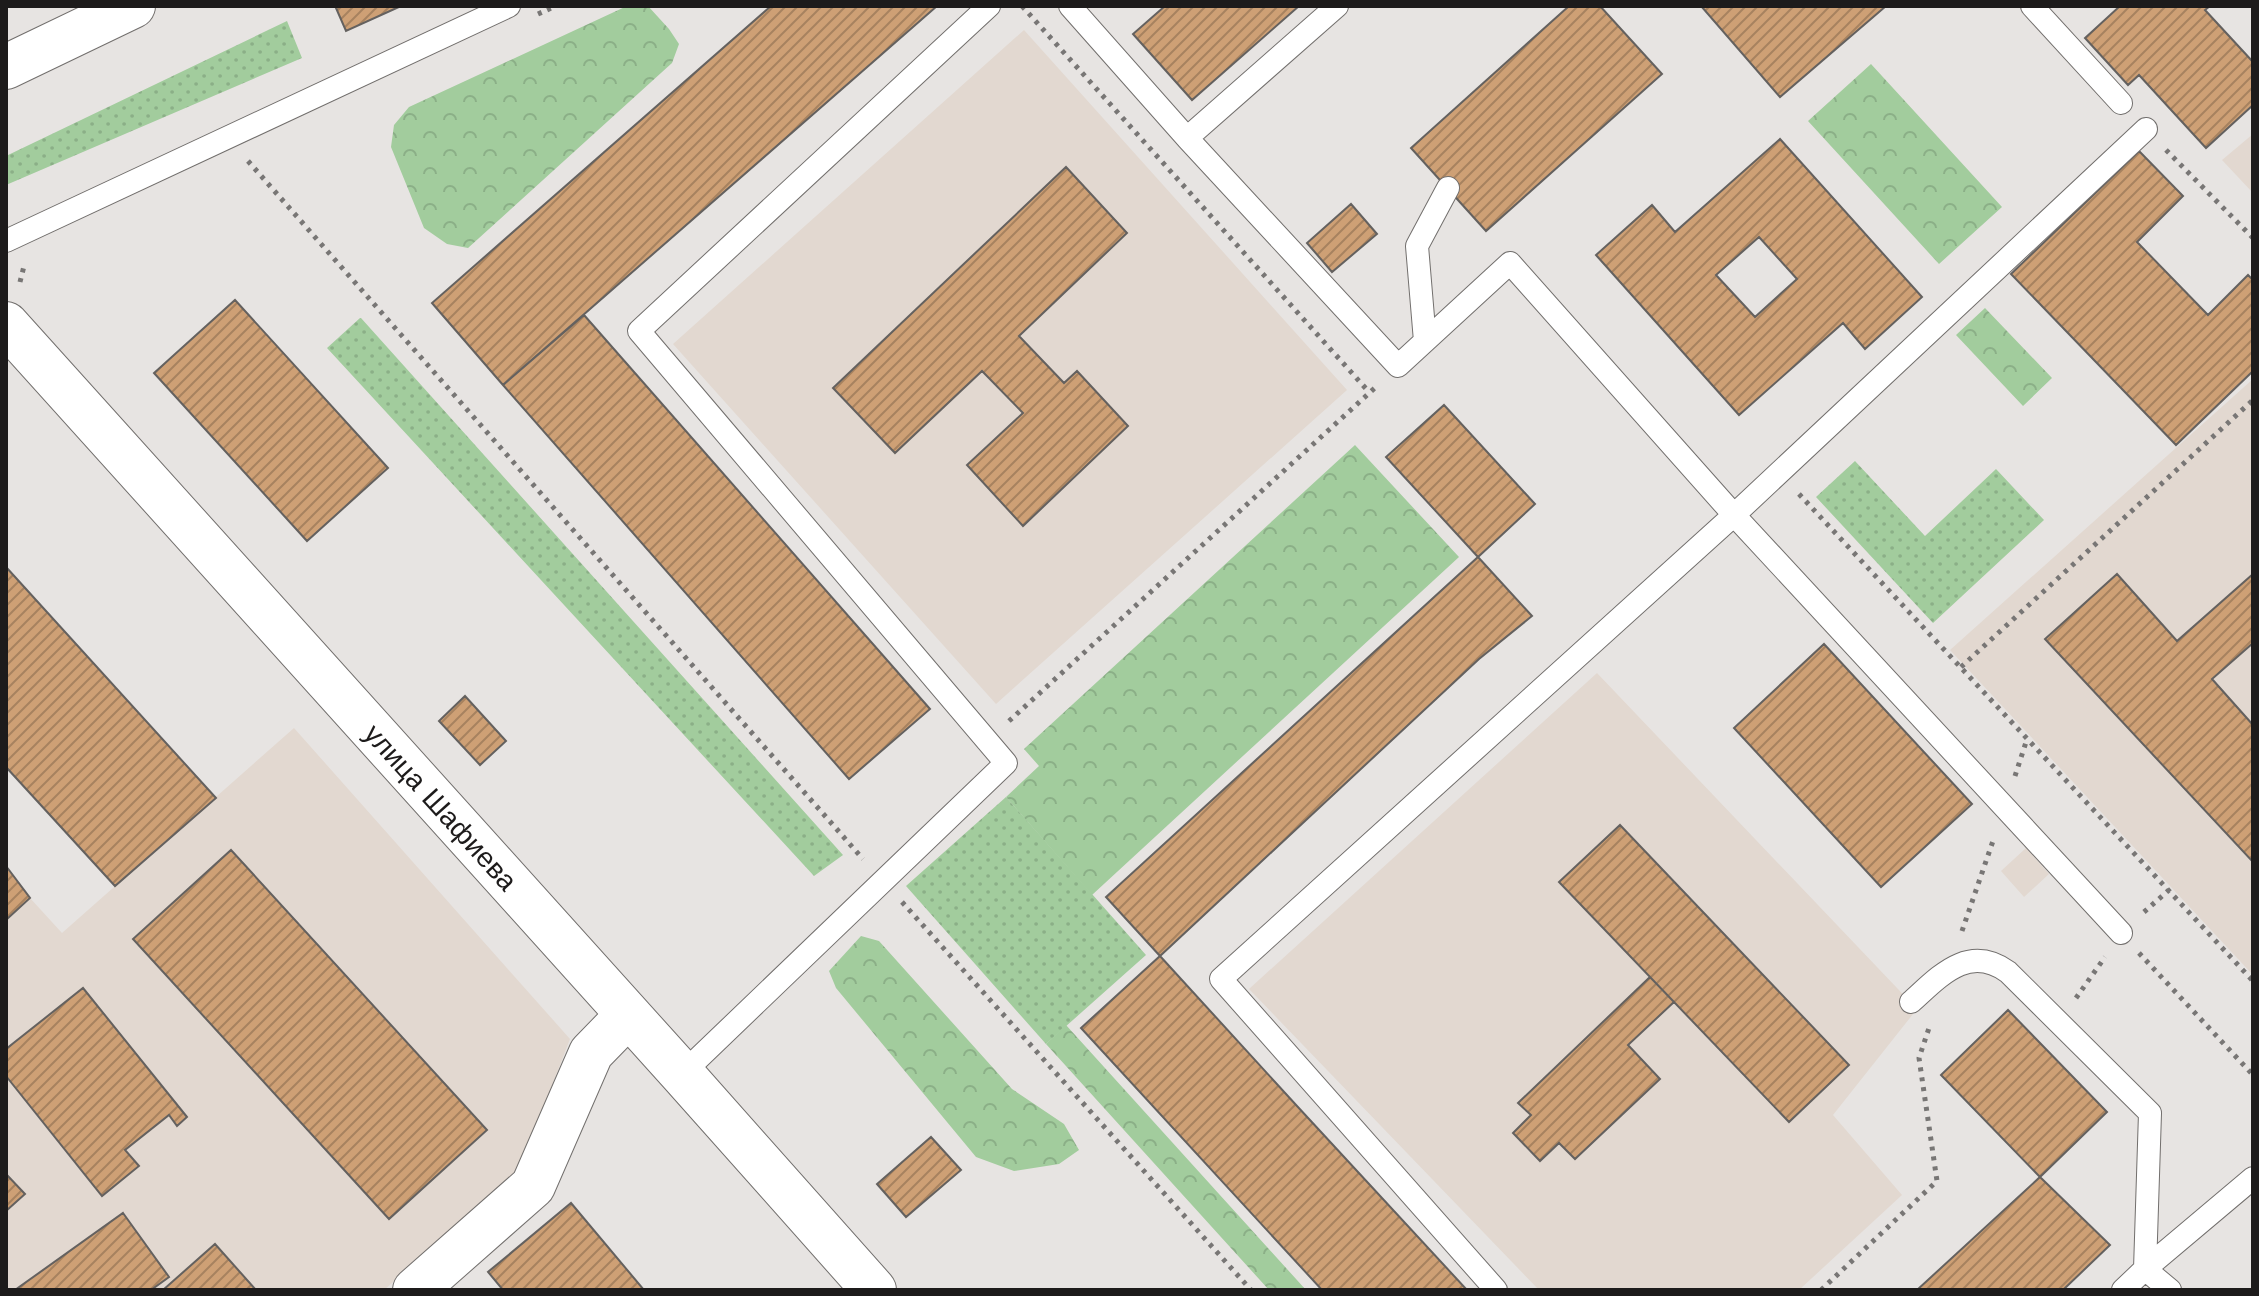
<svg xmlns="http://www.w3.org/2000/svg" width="2259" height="1296" font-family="'Work Sans',sans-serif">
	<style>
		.built { fill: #e2d8d0 }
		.grass { fill: url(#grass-dots) }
		.forest { fill: url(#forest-crowns) }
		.building { fill: url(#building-hatch); stroke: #64615f; stroke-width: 2; fill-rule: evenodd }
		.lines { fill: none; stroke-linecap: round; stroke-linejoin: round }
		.service-casing { stroke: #726f6d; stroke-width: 24 }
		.minor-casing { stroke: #726f6d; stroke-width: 46 }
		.tertiary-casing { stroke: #726f6d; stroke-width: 46 }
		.secondary-casing { stroke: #726f6d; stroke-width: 46 }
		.path { stroke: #787675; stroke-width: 5; stroke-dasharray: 4 6; stroke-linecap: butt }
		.service { stroke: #fff; stroke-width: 22 }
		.minor { stroke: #fff; stroke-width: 44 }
		.tertiary { stroke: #fff; stroke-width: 44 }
		.secondary { stroke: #fff; stroke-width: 44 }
		.labels { text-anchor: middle; stroke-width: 6; stroke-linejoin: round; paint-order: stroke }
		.street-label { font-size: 28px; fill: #1d1b1b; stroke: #fff }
	</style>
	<defs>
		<pattern id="grass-dots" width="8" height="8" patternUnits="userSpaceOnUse" patternTransform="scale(2)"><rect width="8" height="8" fill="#a2cc9d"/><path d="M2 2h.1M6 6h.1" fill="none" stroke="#8baf87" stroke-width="1.8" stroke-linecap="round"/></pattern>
		<pattern id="forest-crowns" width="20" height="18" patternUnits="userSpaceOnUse" patternTransform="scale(2)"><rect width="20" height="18" fill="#a2cc9d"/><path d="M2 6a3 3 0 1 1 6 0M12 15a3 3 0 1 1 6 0" fill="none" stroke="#8baf87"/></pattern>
		<pattern id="building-hatch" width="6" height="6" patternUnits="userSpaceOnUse" patternTransform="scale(2)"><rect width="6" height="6" fill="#cea075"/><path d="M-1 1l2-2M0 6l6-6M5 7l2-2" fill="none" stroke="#a7825f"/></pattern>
	</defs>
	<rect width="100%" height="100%" fill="#e7e4e2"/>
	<path class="built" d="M 1024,30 L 1347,390 L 996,704 L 673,344 Z
		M 2253,134 L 2253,193 L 2222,160 Z
		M 2253,379 L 2253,975 L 1950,650 Z
		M 1597,673 L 1917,1009 L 1833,1115 L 1902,1195 L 1799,1290 L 1539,1290 L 1249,989 Z
		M 294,728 L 570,1039 L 519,1172 L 384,1290 L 6,1290 L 6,920 L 30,898 L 62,933 Z
		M 2026,848 L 2049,874 L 2024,897 L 2001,871 Z"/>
	<path class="grass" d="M 287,21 L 302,58 L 6,185 L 6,156 Z
		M 360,318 L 361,318 L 843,855 L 814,876 L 327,348 Z
		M 1855,461 L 1925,536 L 1996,469 L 2044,520 L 1933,623 L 1816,497 Z
		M 1006,797 L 1146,955 L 1046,1044 L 906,886 Z"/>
	<path class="forest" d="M 627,6 L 648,6 L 669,29 L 679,44 L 672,63 L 468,248 L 447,244 L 424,228 L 391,147 L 394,125 L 409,107 Z
		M 1871,64 L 2002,207 L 1939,264 L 1808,121 Z
		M 1985,308 L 2052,378 L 2023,406 L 1956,335 Z
		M 1355,445 L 1459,557 L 1092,895 L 1006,797 L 1039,766 L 1024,749 Z
		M 861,936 L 879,941 L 1012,1089 L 1064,1124 L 1079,1150 L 1059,1164 L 1014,1171 L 976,1157 L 836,988 L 829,971 Z
		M 1066,1025 L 1306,1290 L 1269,1290 L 1046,1044 Z"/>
	<path class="building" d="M 341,6 L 401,6 L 346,31 L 336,8 Z
		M 771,6 L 937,6 L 503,385 L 432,303 Z
		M 1165,6 L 1299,6 L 1192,100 L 1133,34 Z
		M 1569,6 L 1600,6 L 1662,74 L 1486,231 L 1411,148 Z
		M 1701,6 L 1886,6 L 1780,97 Z
		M 2120,6 L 2210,6 L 2205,10 L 2253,62 L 2253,105 L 2206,148 L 2139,75 L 2128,85 L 2085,38 Z
		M 1780,139 L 1922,297 L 1865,349 L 1843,323 L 1739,415 L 1596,255 L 1652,205 L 1675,232 ZM 1759,237 L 1797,279 L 1755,317 L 1716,275 Z
		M 2139,151 L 2183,196 L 2137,242 L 2208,315 L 2248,275 L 2253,280 L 2253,371 L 2176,445 L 2011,274 Z
		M 1066,167 L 1127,233 L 1019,336 L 1064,383 L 1077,371 L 1128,426 L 1023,526 L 967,465 L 1023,413 L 982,371 L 895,453 L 833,388 Z
		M 1351,204 L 1377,234 L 1332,272 L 1307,243 Z
		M 235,300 L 388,468 L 307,541 L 154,373 Z
		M 584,315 L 930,709 L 849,779 L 503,385 Z
		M 1444,405 L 1535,504 L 1478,557 L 1386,457 Z
		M 1478,557 L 1532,616 L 1479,659 L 1160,956 L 1106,897 Z
		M 6,567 L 216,798 L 115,886 L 6,767 Z
		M 2117,574 L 2177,641 L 2253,574 L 2253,643 L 2212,679 L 2253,725 L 2253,862 L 2045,639 Z
		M 1824,644 L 1972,804 L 1881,887 L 1734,728 Z
		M 465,696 L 506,741 L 480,765 L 439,721 Z
		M 1620,825 L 1849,1065 L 1789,1122 L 1559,882 Z
		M 231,850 L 487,1130 L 389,1219 L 133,939 Z
		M 6,866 L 30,898 L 6,920 Z
		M 1160,956 L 1297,1106 L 1467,1290 L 1322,1290 L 1081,1028 Z
		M 1650,977 L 1674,1002 L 1628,1045 L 1660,1079 L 1575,1159 L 1559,1143 L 1540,1161 L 1513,1133 L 1531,1115 L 1518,1103 Z
		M 83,988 L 187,1117 L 177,1126 L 169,1115 L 125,1150 L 139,1166 L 102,1196 L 6,1076 L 6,1049 Z
		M 2008,1010 L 2107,1112 L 2040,1177 L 1941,1075 Z
		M 931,1137 L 961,1170 L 906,1217 L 877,1184 Z
		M 6,1174 L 25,1194 L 6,1211 Z
		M 2040,1177 L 2110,1245 L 2063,1290 L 1917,1290 Z
		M 571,1203 L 644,1290 L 503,1290 L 488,1272 Z
		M 123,1213 L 169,1277 L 151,1290 L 15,1290 Z
		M 215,1244 L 256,1290 L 163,1290 Z"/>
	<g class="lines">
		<defs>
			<path id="service" d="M 1070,6 L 1187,138 L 1337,6
				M 2032,6 L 2121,103
				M 1187,138 L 1398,366 L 1510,263 L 1734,515 L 1221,979 L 1496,1290
				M 6,241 L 509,6
				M 1425,341 L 1417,246 L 1448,188
				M 2121,933 L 1734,515 L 2146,129
				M 1911,1002 C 1939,977 1968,943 2008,972 L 2150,1113 L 2145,1269 L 2170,1290
				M 682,1074 L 1006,763 L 639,331 L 989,6
				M 2123,1290 L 2145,1269 L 2253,1178"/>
			<path id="minor" d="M 415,1290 L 533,1186 L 591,1053 L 628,1015"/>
			<path id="tertiary" d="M 6,324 L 682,1074 L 874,1290"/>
			<path id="secondary" d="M 6,67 L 133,6"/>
		</defs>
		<use href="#service" class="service-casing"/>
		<use href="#minor" class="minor-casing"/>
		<use href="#tertiary" class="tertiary-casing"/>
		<use href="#secondary" class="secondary-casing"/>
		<path class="path" d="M 1022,6 L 1369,392
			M 538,14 L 556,6
			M 2166,150 L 2253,238
			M 248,161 L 863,859
			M 20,282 L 24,266
			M 1799,494 L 2253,981
			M 1961,667 L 2253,400
			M 1009,721 L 1377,386
			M 2015,776 L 2027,739
			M 902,902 L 1251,1290
			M 2144,912 L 2169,890
			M 1962,931 L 1994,838
			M 2139,953 L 2253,1075
			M 2076,998 L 2105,957
			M 1821,1290 L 1937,1181 L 1919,1058 L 1929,1028"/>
		<use href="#service" class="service"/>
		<use href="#minor" class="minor"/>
		<use href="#tertiary" class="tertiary"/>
		<use href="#secondary" class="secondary"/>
	</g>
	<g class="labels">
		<g class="street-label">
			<text transform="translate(441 807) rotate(48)" y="10">улица Шафиева</text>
		</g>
	</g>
	<rect width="2259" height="1296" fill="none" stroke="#1d1b1b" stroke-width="16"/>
</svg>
